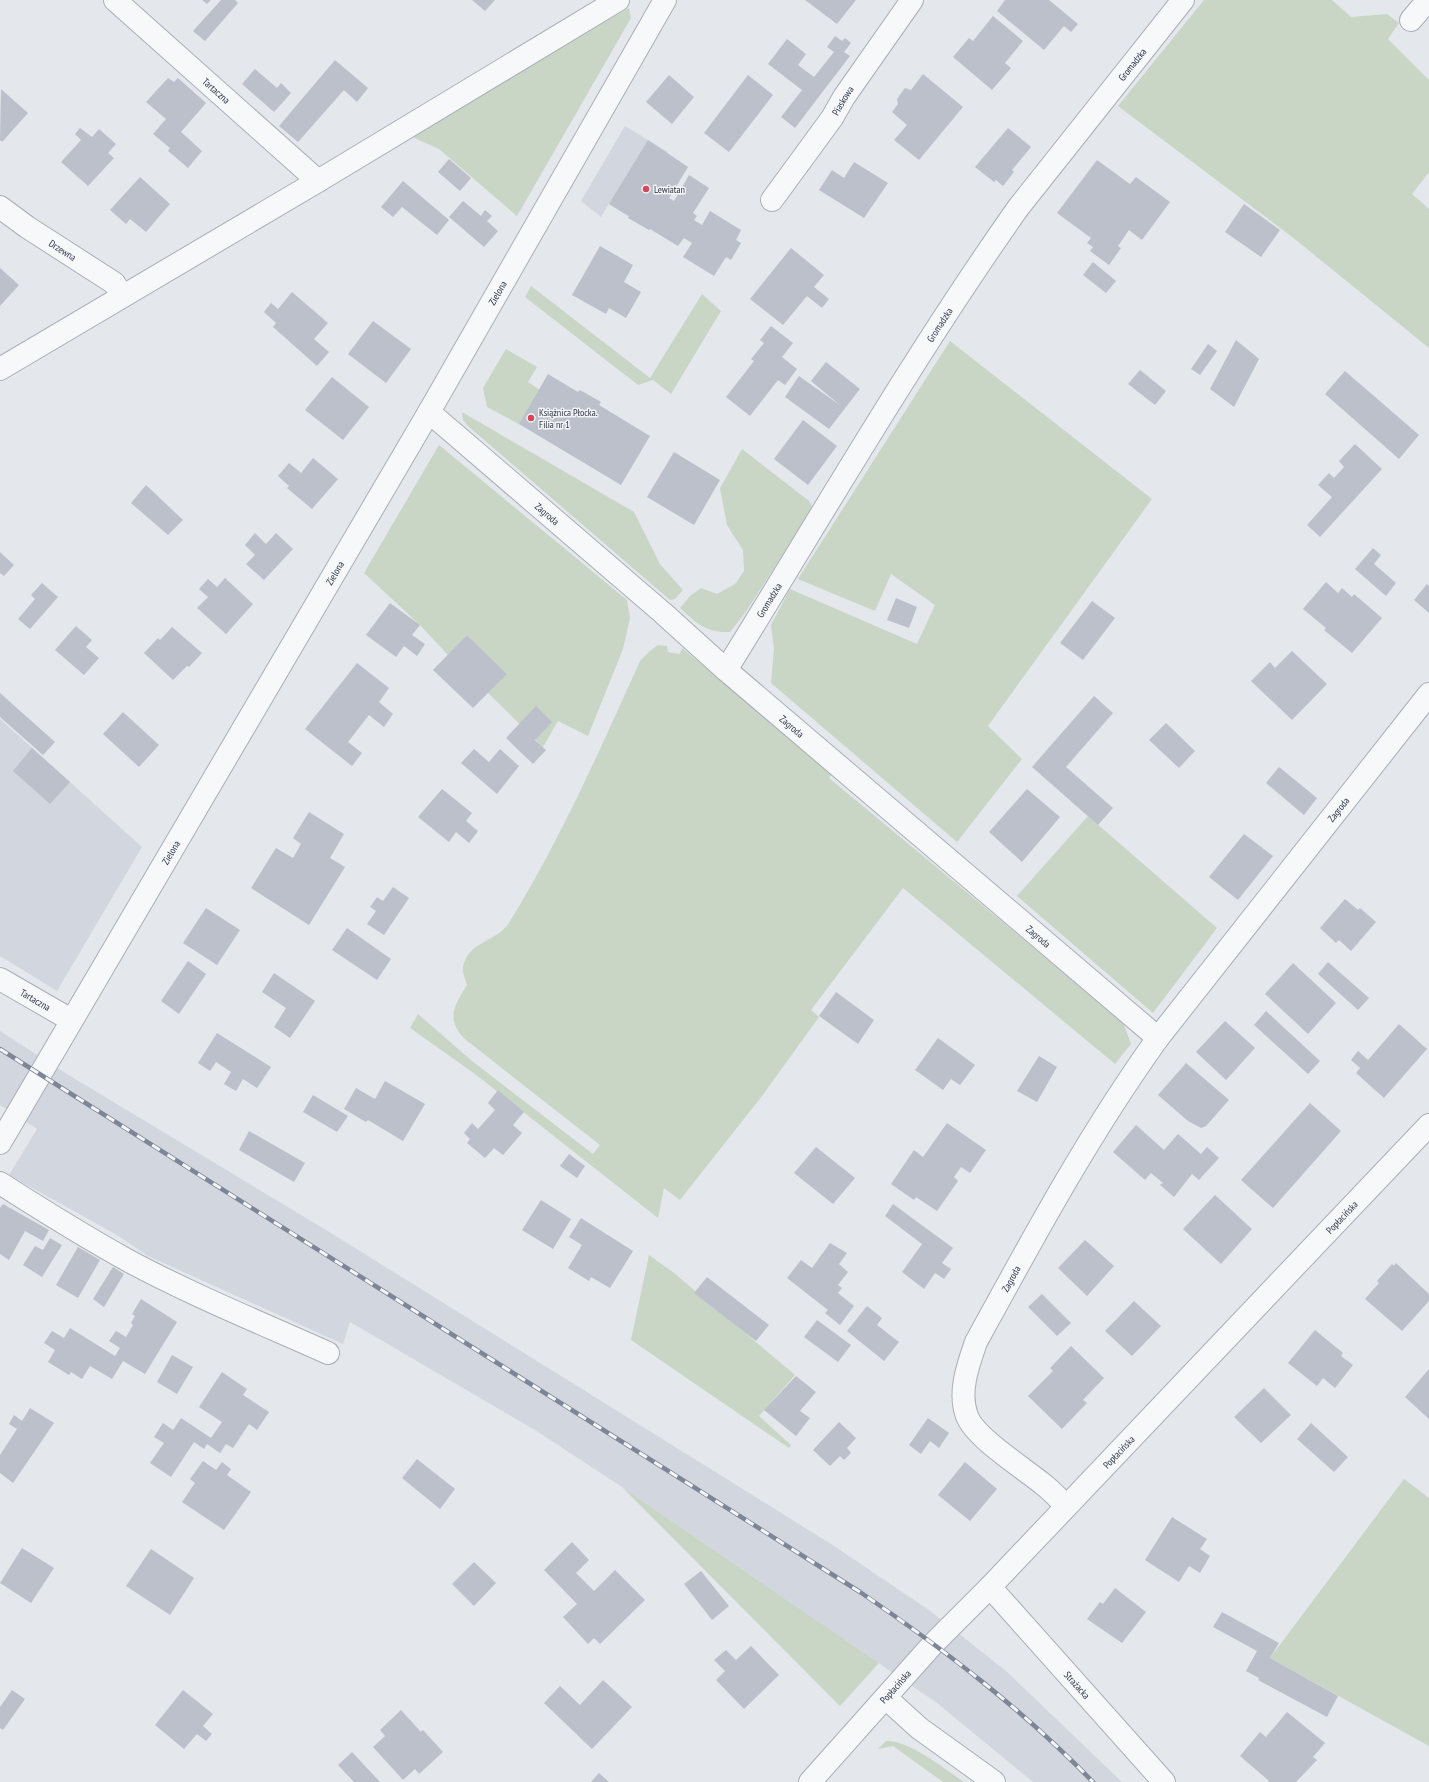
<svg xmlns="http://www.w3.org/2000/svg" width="1429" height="1782" font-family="'PT Sans Narrow',sans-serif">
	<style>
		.built { fill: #d2d6de }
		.green { fill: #c9d6c5 }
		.building { fill: #bbc0ca }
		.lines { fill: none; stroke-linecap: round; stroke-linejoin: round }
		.minor-casing { stroke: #a9aeb7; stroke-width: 24 }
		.minor { stroke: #f7f8fa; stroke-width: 22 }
		.rail-casing { stroke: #7d8696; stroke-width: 4.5 }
		.rail { stroke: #f4f6f9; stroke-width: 3; stroke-dasharray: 9; stroke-linecap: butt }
		.poi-dot { fill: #d1495b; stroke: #f4f6f9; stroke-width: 1.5 }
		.labels { text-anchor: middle; stroke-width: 3; stroke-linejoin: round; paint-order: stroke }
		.street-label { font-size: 10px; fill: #2b3445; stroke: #f4f6f9 }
		.poi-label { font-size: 10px; fill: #2b3445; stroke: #f4f6f9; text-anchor: start }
	</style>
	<rect width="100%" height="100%" fill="#e4e7ec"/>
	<path class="built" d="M 625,126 L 668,152 L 667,154 L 688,167 L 649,230 L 609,204 L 601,217 L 581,201 Z
		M 0,719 L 142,847 L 57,991 L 0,956 Z
		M 0,1031 L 62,1071 L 331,1233 L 831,1544 L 929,1610 L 1006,1671 L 1122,1782 L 1033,1782 L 937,1703 L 622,1487 L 535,1430 L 350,1322 L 343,1344 L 148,1256 L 117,1235 L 9,1175 L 37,1129 L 0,1105 Z"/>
	<path class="green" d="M 1204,0 L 1332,0 L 1351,17 L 1387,14 L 1399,23 L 1388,39 L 1429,80 L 1429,172 L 1412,194 L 1429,209 L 1429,348 L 1291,236 L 1118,106 Z
		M 629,8 L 631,18 L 517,216 L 439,149 L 410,136 L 502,80 Z
		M 531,286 L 650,378 L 702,294 L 721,311 L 671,394 L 653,380 L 638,385 L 525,297 Z
		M 950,341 L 1152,499 L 988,726 L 1022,759 L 957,842 L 771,683 L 774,649 L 771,625 L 790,589 L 917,644 L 935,605 L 891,574 L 875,611 L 798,579 Z
		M 506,349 L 537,367 L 528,382 L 540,390 L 519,424 L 487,407 L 483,388 Z
		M 462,412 L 634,512 L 660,564 L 683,590 L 675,599 L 670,600 L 468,426 L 463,420 Z
		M 439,445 L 627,600 L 630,618 L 623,649 L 588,736 L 558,721 L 543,747 L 488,693 L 506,673 L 467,635 L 448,655 L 420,625 L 364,573 Z
		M 742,449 L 809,501 L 813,508 L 745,613 L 730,632 C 705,633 697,623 680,608 L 690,596 L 701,588 L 717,594 L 735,584 L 744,571 L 743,550 L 727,525 L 720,488 Z
		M 658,645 L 667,646 L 668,652 L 680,654 L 682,648 L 833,773 L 829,778 L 1123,1022 L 1131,1044 L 1115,1064 L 903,888 L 811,1010 L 819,1017 L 762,1096 L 680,1200 L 664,1188 L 658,1218 L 475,1074 L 410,1028 L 418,1014 L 472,1061 L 593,1154 L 600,1145 L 466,1040 C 445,1020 454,1006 467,985 C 466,980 462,973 463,968 C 466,942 497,942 509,923 C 560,840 600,750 640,661 L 650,651 Z
		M 1088,816 L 1217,928 L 1153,1013 L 1017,896 Z
		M 649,1255 L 674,1273 L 795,1375 L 759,1416 L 791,1445 L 789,1448 L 631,1340 Z
		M 1404,1479 L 1429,1498 L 1429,1746 L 1270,1658 Z
		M 622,1487 L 879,1663 L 840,1706 Z
		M 886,1741 C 909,1740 945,1769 964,1782 L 943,1782 L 893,1746 L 878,1749 Z"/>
	<path class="building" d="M 202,0 L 211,0 L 207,4 Z
		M 221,0 L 235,0 L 238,3 L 205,41 L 193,31 Z
		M 472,0 L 495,0 L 485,11 Z
		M 805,0 L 856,0 L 837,24 Z
		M 1005,0 L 1049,0 L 1078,24 L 1071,32 L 1064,26 L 1044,50 L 997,11 Z
		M 993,16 L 1023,41 L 1005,63 L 1011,68 L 992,90 L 953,57 L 969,38 L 973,41 Z
		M 835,36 L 842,41 L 845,38 L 851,43 L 844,52 L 850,56 L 795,128 L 781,117 L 802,90 L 768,64 L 787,39 L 806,54 L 798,65 L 814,77 L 834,52 L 827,47 Z
		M 335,60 L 368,88 L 357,102 L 344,90 L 298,142 L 279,126 Z
		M 255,69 L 277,88 L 281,83 L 291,93 L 274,112 L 242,84 Z
		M 923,74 L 963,107 L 919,160 L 894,140 L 907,125 L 892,112 L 898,104 L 897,99 L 905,88 L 911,90 Z
		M 669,75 L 694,97 L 672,124 L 646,102 Z
		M 748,75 L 773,95 L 729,152 L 704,133 Z
		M 168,78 L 174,82 L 178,78 L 206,103 L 181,132 L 202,151 L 188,168 L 168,151 L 170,148 L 153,134 L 166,119 L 146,102 Z
		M 1,89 L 28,113 L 2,142 L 0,140 Z
		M 80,128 L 92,137 L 99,129 L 116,144 L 108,153 L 114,158 L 88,186 L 61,162 L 81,140 L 75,134 Z
		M 1008,128 L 1031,147 L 1012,170 L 1014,172 L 1003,186 L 996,180 L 994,182 L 975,167 Z
		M 648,140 L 688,167 L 669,198 L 674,201 L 689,175 L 709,188 L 693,213 L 697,216 L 694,220 L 702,225 L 710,211 L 741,230 L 736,240 L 741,243 L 731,260 L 726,257 L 714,276 L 683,257 L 692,243 L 684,238 L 678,246 L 650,229 L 649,230 L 628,218 L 629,216 L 609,204 Z
		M 449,159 L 471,178 L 460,191 L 438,172 Z
		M 1097,160 L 1130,184 L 1136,177 L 1170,202 L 1142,240 L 1129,230 L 1118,246 L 1121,248 L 1109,265 L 1090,251 L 1093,247 L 1087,243 L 1091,238 L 1057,213 Z
		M 854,162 L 888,183 L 864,218 L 819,190 L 832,170 L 844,178 Z
		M 140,177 L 170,204 L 146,232 L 130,219 L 126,224 L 110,210 Z
		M 403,181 L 449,220 L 437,235 L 402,207 L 393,217 L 381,207 Z
		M 463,201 L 481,216 L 485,210 L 492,216 L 487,221 L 498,231 L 484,247 L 449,217 Z
		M 1244,204 L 1280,230 L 1261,257 L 1225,232 Z
		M 600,246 L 633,265 L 624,282 L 641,292 L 626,318 L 609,308 L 606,314 L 572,295 Z
		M 791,248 L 824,275 L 814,287 L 829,299 L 822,308 L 807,296 L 783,325 L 750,299 Z
		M 1093,262 L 1116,281 L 1106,293 L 1083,275 Z
		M 0,268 L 19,285 L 0,306 Z
		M 292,292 L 328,323 L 314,339 L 329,352 L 317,366 L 273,327 L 276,323 L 264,312 L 271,303 L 278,309 Z
		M 373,321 L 411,349 L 386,383 L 348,354 Z
		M 771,326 L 793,343 L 782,357 L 797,369 L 785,385 L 778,380 L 750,416 L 726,397 L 754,361 L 751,359 L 764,343 L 760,340 Z
		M 1236,340 L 1259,359 L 1234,407 L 1210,389 Z
		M 1208,344 L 1217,351 L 1200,375 L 1191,369 Z
		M 826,362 L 860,389 L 829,429 L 785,397 L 799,376 L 841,406 L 811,381 Z
		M 1140,370 L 1166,391 L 1155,405 L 1128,384 Z
		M 1345,371 L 1419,435 L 1399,459 L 1325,394 Z
		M 548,374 L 578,392 L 580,390 L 601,402 L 599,405 L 650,436 L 621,485 L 519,424 Z
		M 332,377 L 369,407 L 343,440 L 305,410 Z
		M 803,420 L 837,446 L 808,485 L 774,459 Z
		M 1355,444 L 1382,469 L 1320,537 L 1307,525 L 1332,497 L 1318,485 L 1329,473 L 1334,478 L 1344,467 L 1339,461 Z
		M 674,452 L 720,480 L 694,525 L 647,497 Z
		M 313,458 L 338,479 L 312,509 L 287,488 L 289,486 L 278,476 L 289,463 L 301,473 Z
		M 146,485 L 183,520 L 168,535 L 131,503 Z
		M 255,533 L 266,544 L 276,533 L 293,549 L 264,580 L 246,564 L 255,555 L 245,545 Z
		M 1373,548 L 1381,555 L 1374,564 L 1396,583 L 1386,596 L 1355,569 Z
		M 0,552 L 14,565 L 4,576 L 0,573 Z
		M 225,578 L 253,604 L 226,634 L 197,608 L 208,597 L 199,589 L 208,579 L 217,587 Z
		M 1326,582 L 1338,593 L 1342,588 L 1352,597 L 1354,594 L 1382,618 L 1352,653 L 1324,630 L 1326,628 L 1303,609 Z
		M 42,583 L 58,597 L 30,629 L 18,619 L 35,599 L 31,595 Z
		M 1427,584 L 1429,586 L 1429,613 L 1414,600 Z
		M 896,598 L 917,607 L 909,628 L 887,620 Z
		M 1092,601 L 1115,618 L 1083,660 L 1060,643 Z
		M 390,603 L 420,625 L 412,635 L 425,644 L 417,656 L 404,646 L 396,657 L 366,635 Z
		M 76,626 L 92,640 L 86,647 L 99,658 L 84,675 L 55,650 Z
		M 172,627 L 202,653 L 189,667 L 187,666 L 173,680 L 144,653 L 158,638 L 160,640 Z
		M 467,635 L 507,674 L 473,708 L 433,670 Z
		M 1292,651 L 1327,684 L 1292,720 L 1251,681 L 1270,662 L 1275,668 Z
		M 357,663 L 389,688 L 379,702 L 393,714 L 384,727 L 369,715 L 348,742 L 362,753 L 352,766 L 305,729 Z
		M 0,693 L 55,742 L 43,755 L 0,717 Z
		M 1094,696 L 1113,713 L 1066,767 L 1113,808 L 1098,825 L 1032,767 Z
		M 536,706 L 552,722 L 535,740 L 546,750 L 533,764 L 506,738 Z
		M 123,712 L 159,745 L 139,767 L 103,734 Z
		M 1166,723 L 1195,751 L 1179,768 L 1149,740 Z
		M 32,748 L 70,782 L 50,804 L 13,771 Z
		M 474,749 L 489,762 L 500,749 L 519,766 L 497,794 L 461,763 Z
		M 1279,767 L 1317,798 L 1304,815 L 1266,783 Z
		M 442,789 L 472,813 L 466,821 L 478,831 L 469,843 L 456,832 L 449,842 L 418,817 Z
		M 1027,789 L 1060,817 L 1022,862 L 989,832 Z
		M 309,812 L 344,834 L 330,858 L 345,867 L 309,925 L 251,888 L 276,848 L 293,858 L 301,844 L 293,838 Z
		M 1244,834 L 1273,856 L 1238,900 L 1209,877 Z
		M 393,887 L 409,898 L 384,935 L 367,924 L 376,911 L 370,907 L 377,897 L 383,901 Z
		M 1345,899 L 1358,910 L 1360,908 L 1376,922 L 1351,951 L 1339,940 L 1336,943 L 1320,928 Z
		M 206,908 L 240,930 L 217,965 L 183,943 Z
		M 347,928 L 391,959 L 377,980 L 332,950 Z
		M 188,961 L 206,974 L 179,1014 L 161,1001 Z
		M 1328,962 L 1369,998 L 1358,1010 L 1318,974 Z
		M 1293,963 L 1336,1003 L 1308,1034 L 1265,994 Z
		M 274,973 L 315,1001 L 290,1038 L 274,1027 L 286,1008 L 262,992 Z
		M 836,992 L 874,1020 L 858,1044 L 819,1016 Z
		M 1266,1011 L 1320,1061 L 1308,1074 L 1254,1025 Z
		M 1225,1021 L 1255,1048 L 1226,1080 L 1196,1052 Z
		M 1399,1024 L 1427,1049 L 1384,1098 L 1356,1073 L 1360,1068 L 1351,1060 L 1358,1051 L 1368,1060 Z
		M 217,1033 L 271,1067 L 257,1088 L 243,1079 L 236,1091 L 224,1084 L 231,1072 L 216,1062 L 210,1071 L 198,1063 Z
		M 938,1038 L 975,1065 L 960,1085 L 951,1079 L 943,1090 L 915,1070 Z
		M 1039,1056 L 1057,1067 L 1037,1102 L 1017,1091 Z
		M 1186,1063 L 1229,1100 L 1206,1126 L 1201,1128 L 1188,1121 L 1158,1095 Z
		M 385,1081 L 425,1104 L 403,1141 L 368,1120 L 366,1122 L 344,1109 L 356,1088 L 375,1099 Z
		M 498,1090 L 524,1112 L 513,1125 L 522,1133 L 503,1155 L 494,1148 L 485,1158 L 467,1143 L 470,1139 L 464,1133 L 472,1123 L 478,1129 L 495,1110 L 488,1103 Z
		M 313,1095 L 348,1116 L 337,1132 L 303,1112 Z
		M 1310,1103 L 1341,1131 L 1273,1208 L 1241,1180 Z
		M 947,1123 L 986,1150 L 970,1173 L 961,1167 L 954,1177 L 958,1181 L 937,1211 L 916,1197 L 914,1200 L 891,1184 L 914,1150 L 923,1157 Z
		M 1136,1125 L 1164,1150 L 1178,1134 L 1201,1154 L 1207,1147 L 1219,1158 L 1199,1180 L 1192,1174 L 1174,1197 L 1160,1185 L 1163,1183 L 1151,1173 L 1145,1180 L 1113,1152 Z
		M 249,1131 L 305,1163 L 294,1182 L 239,1150 Z
		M 816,1147 L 855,1178 L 833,1204 L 794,1173 Z
		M 569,1154 L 585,1166 L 577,1178 L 560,1166 Z
		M 1215,1195 L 1252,1229 L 1221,1264 L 1183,1229 Z
		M 541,1200 L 571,1219 L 553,1249 L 522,1230 Z
		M 3,1204 L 49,1230 L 43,1241 L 25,1231 L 9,1260 L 0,1254 L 0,1208 Z
		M 893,1204 L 953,1248 L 942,1263 L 951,1269 L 944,1279 L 935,1273 L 924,1289 L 902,1272 L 922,1244 L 885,1216 Z
		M 581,1218 L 633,1251 L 610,1288 L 591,1277 L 589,1281 L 568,1268 L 582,1245 L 569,1237 Z
		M 50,1238 L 62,1245 L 42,1277 L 23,1265 L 35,1246 L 43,1250 Z
		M 1085,1240 L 1114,1266 L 1087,1296 L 1058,1268 Z
		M 830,1243 L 847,1253 L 839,1264 L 848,1272 L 838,1285 L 842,1288 L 838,1293 L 854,1306 L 840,1325 L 825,1313 L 828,1310 L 787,1278 L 801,1260 L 812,1268 Z
		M 78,1247 L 100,1260 L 78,1298 L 56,1285 Z
		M 1396,1263 L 1429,1294 L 1429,1301 L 1402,1331 L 1365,1299 L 1379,1283 L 1377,1281 L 1392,1264 L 1394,1266 Z
		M 113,1267 L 124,1274 L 104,1307 L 93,1299 Z
		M 707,1277 L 769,1325 L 756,1341 L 694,1293 Z
		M 1042,1294 L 1071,1323 L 1057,1336 L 1028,1307 Z
		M 141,1299 L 177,1322 L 145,1374 L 123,1361 L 112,1379 L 90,1366 L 82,1379 L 71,1372 L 69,1375 L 48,1362 L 55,1350 L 44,1343 L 52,1331 L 64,1338 L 70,1328 L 115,1356 L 120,1348 L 109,1341 L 116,1331 L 126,1337 L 133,1325 L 131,1323 L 135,1316 L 132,1314 Z
		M 1134,1301 L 1161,1326 L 1132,1356 L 1105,1331 Z
		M 867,1306 L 882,1318 L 877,1325 L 899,1342 L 884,1361 L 847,1331 Z
		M 817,1320 L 851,1345 L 838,1362 L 804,1337 Z
		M 1315,1330 L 1343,1353 L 1341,1356 L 1353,1365 L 1335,1388 L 1323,1378 L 1317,1386 L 1288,1363 Z
		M 1071,1346 L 1104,1378 L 1083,1400 L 1087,1403 L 1062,1429 L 1028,1396 L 1053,1371 L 1050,1368 Z
		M 172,1355 L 193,1367 L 177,1394 L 157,1382 Z
		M 1429,1369 L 1429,1419 L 1405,1397 Z
		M 222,1372 L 247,1389 L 243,1395 L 269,1412 L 257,1430 L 249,1424 L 233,1448 L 226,1444 L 220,1453 L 207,1444 L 204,1449 L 194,1442 L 171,1477 L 150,1463 L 164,1443 L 154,1437 L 163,1423 L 173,1430 L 181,1418 L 211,1438 L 222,1422 L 199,1407 Z
		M 796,1376 L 816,1392 L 800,1411 L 810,1418 L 796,1436 L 764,1410 Z
		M 1264,1388 L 1291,1415 L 1261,1443 L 1234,1417 Z
		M 30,1408 L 54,1423 L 13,1483 L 0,1473 L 0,1455 L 17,1429 L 9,1424 L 14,1415 L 22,1421 Z
		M 928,1418 L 949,1433 L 939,1448 L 930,1441 L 921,1454 L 909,1445 Z
		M 839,1422 L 856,1438 L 847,1448 L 851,1453 L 844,1460 L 840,1456 L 830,1466 L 813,1450 Z
		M 1311,1423 L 1348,1457 L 1334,1472 L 1297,1439 Z
		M 417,1459 L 455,1489 L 440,1509 L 402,1478 Z
		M 203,1461 L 216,1470 L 222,1462 L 231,1469 L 227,1475 L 251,1492 L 224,1530 L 182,1502 L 195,1483 L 190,1479 Z
		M 965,1462 L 997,1489 L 970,1521 L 938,1495 Z
		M 1172,1517 L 1207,1539 L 1200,1549 L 1210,1556 L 1200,1573 L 1189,1566 L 1179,1582 L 1145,1560 Z
		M 572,1542 L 589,1560 L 576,1573 L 594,1591 L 615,1570 L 645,1600 L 600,1644 L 594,1638 L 588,1644 L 563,1617 L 577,1604 L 544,1570 Z
		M 22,1548 L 54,1568 L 31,1603 L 0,1583 Z
		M 151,1549 L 194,1578 L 170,1615 L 126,1586 Z
		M 474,1562 L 496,1583 L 474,1606 L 452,1584 Z
		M 701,1571 L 729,1606 L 712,1620 L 684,1584 Z
		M 1115,1588 L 1146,1612 L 1122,1643 L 1087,1619 L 1100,1602 L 1103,1604 Z
		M 1222,1612 L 1279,1643 L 1270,1658 L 1338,1696 L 1327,1717 L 1258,1680 L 1259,1678 L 1246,1671 L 1257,1651 L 1213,1627 Z
		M 751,1646 L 779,1675 L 744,1709 L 716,1680 L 725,1671 L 714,1660 L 726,1650 L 736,1660 Z
		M 603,1680 L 632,1707 L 592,1749 L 544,1703 L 560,1686 L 580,1705 Z
		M 12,1690 L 25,1699 L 3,1730 L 0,1728 L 0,1707 Z
		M 183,1690 L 213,1714 L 203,1726 L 212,1734 L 206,1741 L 197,1734 L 184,1749 L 155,1725 Z
		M 401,1710 L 421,1732 L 423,1730 L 443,1752 L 419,1774 L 415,1769 L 403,1780 L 373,1747 L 385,1736 L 380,1730 Z
		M 1287,1712 L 1325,1743 L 1313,1757 L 1317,1760 L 1296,1782 L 1268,1782 L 1269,1781 L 1240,1756 L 1260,1732 L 1266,1737 Z
		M 352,1752 L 380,1782 L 354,1782 L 338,1765 Z
		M 599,1773 L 609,1782 L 591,1782 Z"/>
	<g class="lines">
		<defs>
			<g id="minor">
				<path id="s1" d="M 115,0 L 318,181"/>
				<path d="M 1411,20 L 1428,0"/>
				<path id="s2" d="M 772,200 L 832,118 L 844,97 L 912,0"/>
				<path id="s3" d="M 0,207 L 27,227 L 114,283 L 123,296"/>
				<path d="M 0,369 L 318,181 L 618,0"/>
				<path id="s4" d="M 429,412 L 663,613 L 726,670 L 1158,1038 L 1429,694"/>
				<path id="s5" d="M 726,670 C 822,515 913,357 1018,208 L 1183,0"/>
				<path id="s6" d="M 0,979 L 71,1020"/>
				<path id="s7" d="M 0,1143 L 429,412 L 665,0"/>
				<path d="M 0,1183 C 42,1210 84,1236 127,1260 C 192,1295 261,1323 328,1353"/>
				<path id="s8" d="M 1066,1506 C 1059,1499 1052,1491 1044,1485 C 1025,1469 975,1438 967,1416 C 958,1392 968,1365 976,1342 C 1033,1238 1089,1134 1158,1038"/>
				<path id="s9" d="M 990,1587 L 1164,1782"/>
				<path d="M 886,1698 L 919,1728 L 994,1782"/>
				<path id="s10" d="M 810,1782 L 933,1644 L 990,1587 L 1429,1125"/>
			</g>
		</defs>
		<use href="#minor" class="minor-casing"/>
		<use href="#minor" class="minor"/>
		<defs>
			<path id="rail" d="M 0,1049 L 860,1592 C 945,1650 1022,1709 1093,1782"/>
		</defs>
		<use href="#rail" class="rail-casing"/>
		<use href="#rail" class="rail"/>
	</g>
	<g class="poi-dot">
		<circle cx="646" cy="189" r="4"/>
		<circle cx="531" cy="418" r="4"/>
	</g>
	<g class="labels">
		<g class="street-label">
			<text dy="4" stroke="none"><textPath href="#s5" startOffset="730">Gromadzka</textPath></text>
			<text dy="4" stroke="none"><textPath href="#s1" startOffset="136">Tartaczna</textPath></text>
			<text dy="4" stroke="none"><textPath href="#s2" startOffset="122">Piaskowa</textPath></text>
			<text dy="4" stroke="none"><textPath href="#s3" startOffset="76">Drzewna</textPath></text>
			<text dy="4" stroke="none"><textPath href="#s7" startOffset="985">Zielona</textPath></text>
			<text dy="4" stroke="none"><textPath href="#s5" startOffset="406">Gromadzka</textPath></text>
			<text dy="4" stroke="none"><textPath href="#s4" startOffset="156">Zagroda</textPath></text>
			<text dy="4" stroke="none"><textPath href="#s7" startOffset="661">Zielona</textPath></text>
			<text dy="4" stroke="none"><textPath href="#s5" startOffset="82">Gromadzka</textPath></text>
			<text dy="4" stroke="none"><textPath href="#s4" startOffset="480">Zagroda</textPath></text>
			<text dy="4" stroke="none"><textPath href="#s4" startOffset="1252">Zagroda</textPath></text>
			<text dy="4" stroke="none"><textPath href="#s7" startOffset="337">Zielona</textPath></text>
			<text dy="4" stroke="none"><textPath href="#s4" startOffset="804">Zagroda</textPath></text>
			<text dy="4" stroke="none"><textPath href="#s6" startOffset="41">Tartaczna</textPath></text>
			<text dy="4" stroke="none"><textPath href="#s10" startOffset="776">Popłacińska</textPath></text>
			<text dy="4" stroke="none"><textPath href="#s8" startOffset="283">Zagroda</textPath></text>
			<text dy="4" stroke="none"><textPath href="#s10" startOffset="452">Popłacińska</textPath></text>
			<text dy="4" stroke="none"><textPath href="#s9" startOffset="131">Strażacka</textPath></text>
			<text dy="4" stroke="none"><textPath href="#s10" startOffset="128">Popłacińska</textPath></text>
		</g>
		<g class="poi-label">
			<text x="654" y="193">Lewiatan</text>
			<text x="539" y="416">Książnica Płocka.<tspan x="539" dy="12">Filia nr 1</tspan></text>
		</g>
	</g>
</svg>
